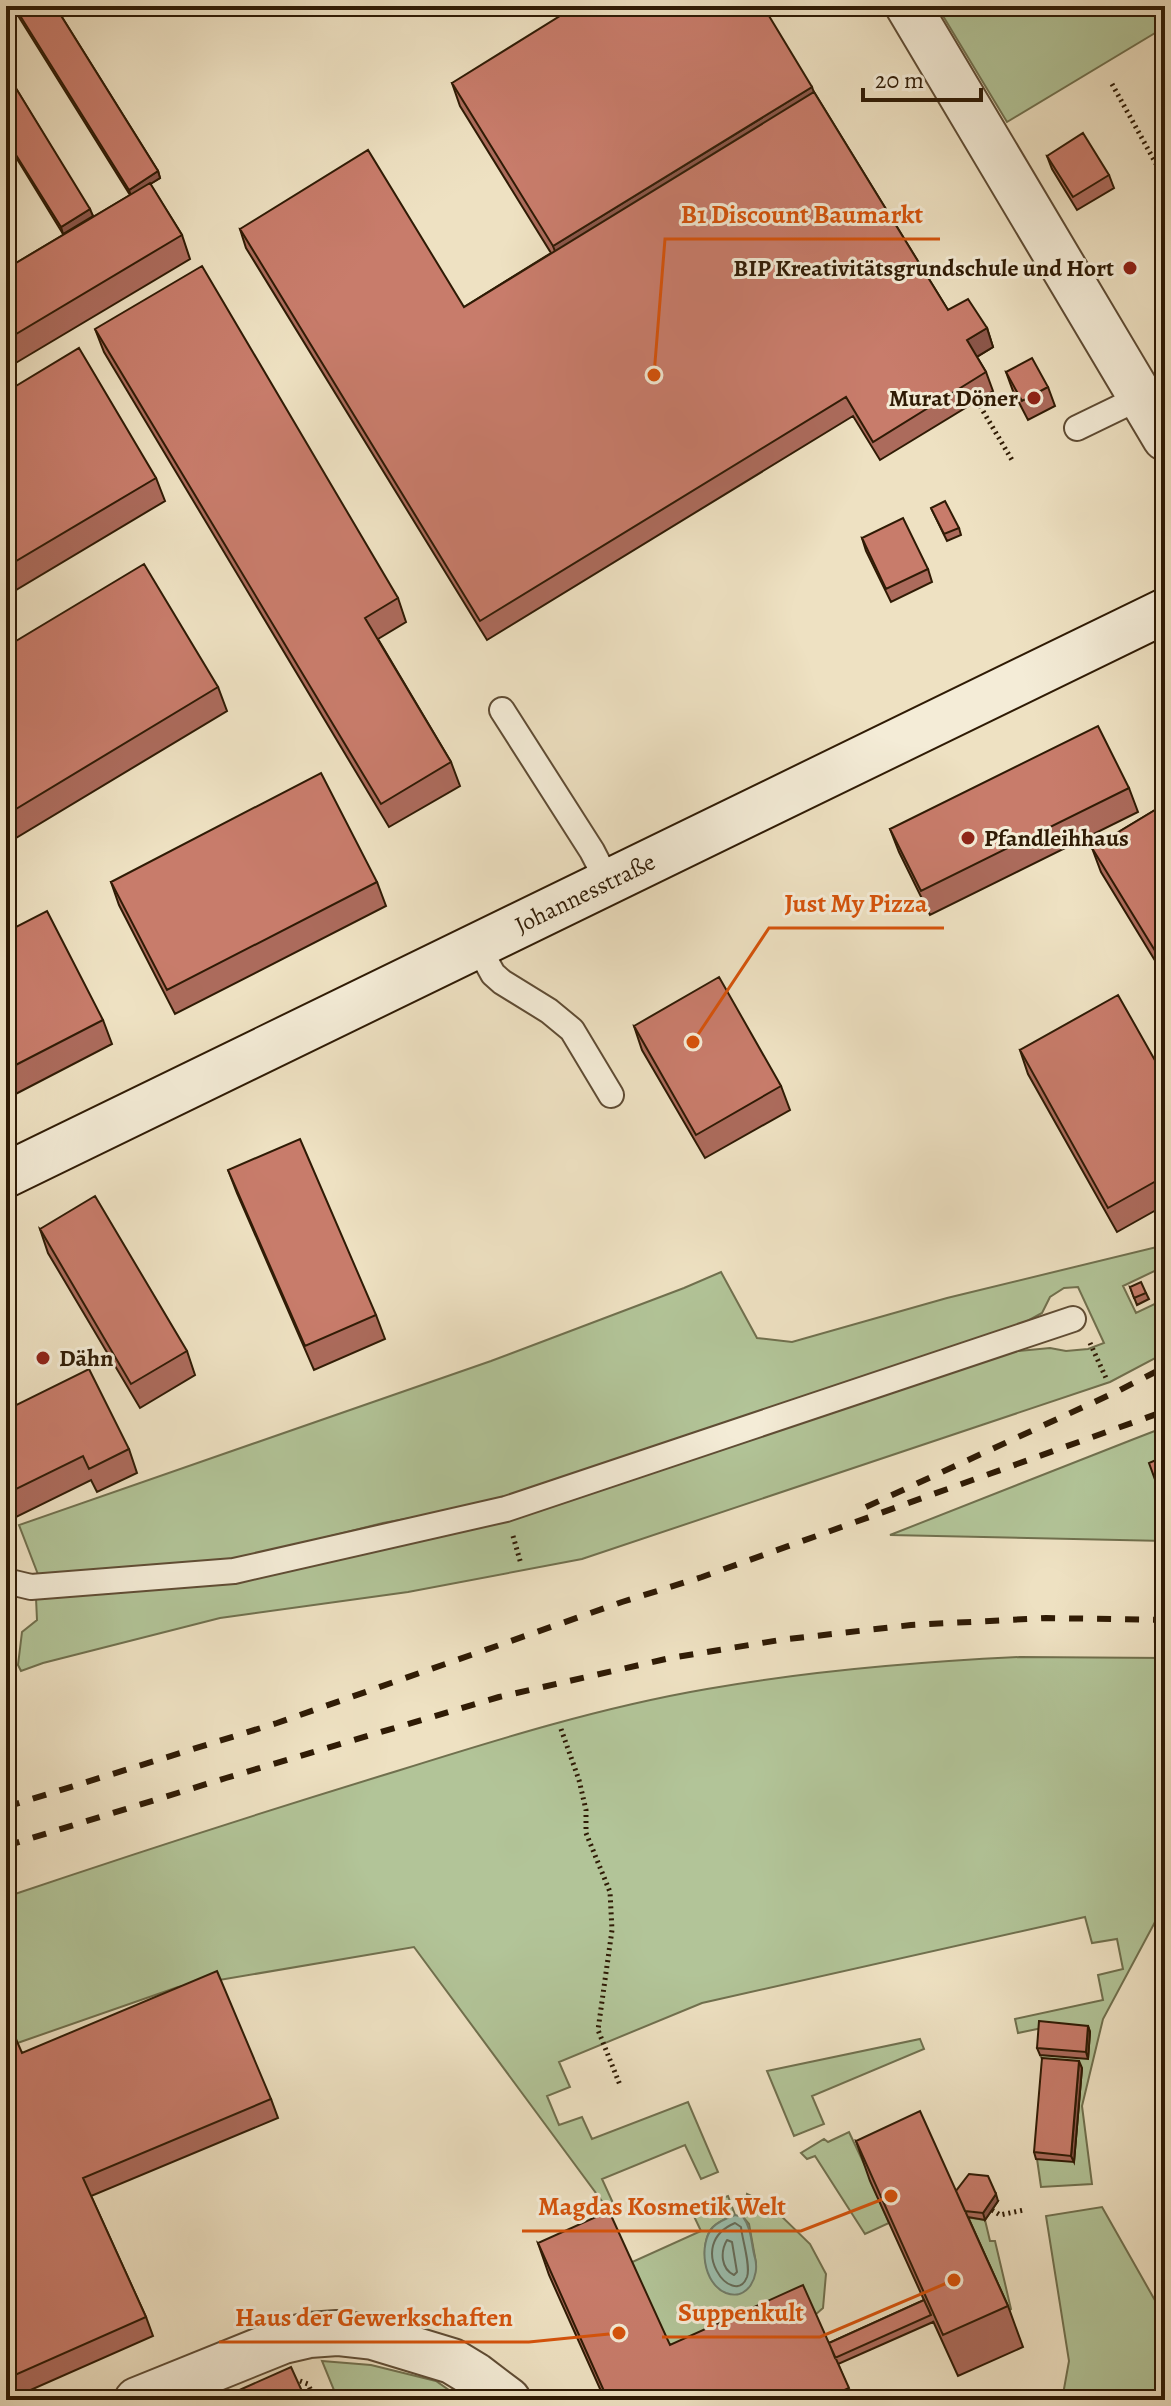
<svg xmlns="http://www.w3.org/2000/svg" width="1171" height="2406" font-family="Alegreya,serif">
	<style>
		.green { fill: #b2c498; stroke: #70704e; stroke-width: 2 }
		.water { fill: #9bbead; stroke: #707d6a; stroke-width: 2 }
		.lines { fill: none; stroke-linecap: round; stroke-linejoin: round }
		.shore { stroke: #656c59; stroke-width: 2 }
		.service-casing { stroke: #5f4c34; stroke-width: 28 }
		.minor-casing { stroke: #5f4c34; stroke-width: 48 }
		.secondary-casing { stroke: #2f1b05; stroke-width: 48 }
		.path { stroke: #2f1b05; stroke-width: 5; stroke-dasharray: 2 4; stroke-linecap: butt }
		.service { stroke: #f4ecd7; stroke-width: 24 }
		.minor { stroke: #f4ecd7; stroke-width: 44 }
		.secondary { stroke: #f4ecd7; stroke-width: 44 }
		.rail { stroke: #2f1b05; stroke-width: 6; stroke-dasharray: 14 14; stroke-linecap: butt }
		.wall { fill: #ac6b5c; stroke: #2f1b05; stroke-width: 2 }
		.shaded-wall { fill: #8c574b; stroke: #2f1b05; stroke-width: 2 }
		.building { fill: #c87c6b; stroke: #2f1b05; stroke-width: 2 }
		.poi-dot { fill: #8f2418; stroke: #f4ecd7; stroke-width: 3 }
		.labels { text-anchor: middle; stroke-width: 6; stroke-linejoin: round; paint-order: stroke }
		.poi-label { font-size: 24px; font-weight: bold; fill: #2f1b05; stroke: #f4ecd7; text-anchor: end }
		.street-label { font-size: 24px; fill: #2f1b05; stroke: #f4ecd7 }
		.leader { fill: none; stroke: #d6530b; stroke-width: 3 }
		.callout-dot { fill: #d6530b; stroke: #f4ecd7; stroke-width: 3 }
		.callout-label { font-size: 26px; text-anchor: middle; font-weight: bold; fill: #d6530b; stroke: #f4ecd7; stroke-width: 6; stroke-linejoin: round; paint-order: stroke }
	</style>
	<rect width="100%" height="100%" fill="#eee1c2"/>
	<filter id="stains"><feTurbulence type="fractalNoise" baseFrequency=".0025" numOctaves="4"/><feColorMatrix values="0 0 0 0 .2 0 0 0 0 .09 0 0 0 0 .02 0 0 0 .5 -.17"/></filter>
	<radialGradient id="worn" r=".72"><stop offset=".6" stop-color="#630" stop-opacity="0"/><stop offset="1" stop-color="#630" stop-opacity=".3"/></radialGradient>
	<path class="green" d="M 937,6 L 1165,6 L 1165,27 L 1007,122 Z
		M 1165,1245 L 1165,1266 L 1123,1286 L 1136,1313 L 1165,1299 L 1165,1353 L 1110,1382 L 582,1559 L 408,1592 L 220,1618 L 43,1663 L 21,1671 L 18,1665 L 22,1632 L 37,1620 L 36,1598 L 236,1579 L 1008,1352 L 1050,1348 L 1066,1351 L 1088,1349 L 1104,1343 L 1078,1287 L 1064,1288 L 1050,1297 L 1042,1313 L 1011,1330 L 493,1503 L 383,1523 L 231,1561 L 39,1577 L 19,1525 L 491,1361 L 684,1288 L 721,1272 L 757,1338 L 792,1342 L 947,1298 Z
		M 1165,1427 L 1165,1541 L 890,1535 L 1134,1439 Z
		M 1020,1657 L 1165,1658 L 1165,1922 L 1155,1922 L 1103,2019 L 1082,2106 L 1092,2184 L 1041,2187 L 1037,2159 L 1045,2065 L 1040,2055 L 1042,2028 L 1018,2033 L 1015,2019 L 1103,2000 L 1098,1975 L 1123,1969 L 1117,1939 L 1092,1943 L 1085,1917 L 702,2003 L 559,2062 L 570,2087 L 547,2096 L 559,2125 L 582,2117 L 592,2139 L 688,2102 L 718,2172 L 701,2179 L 685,2145 L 602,2179 L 618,2214 L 613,2216 L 414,1947 L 178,1987 L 6,2047 L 6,1897 C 136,1853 266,1811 397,1771 C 499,1739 602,1707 707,1689 C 810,1671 915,1662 1020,1657 Z
		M 920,2039 L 924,2049 L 812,2096 L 824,2124 L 794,2136 L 767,2071 Z
		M 849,2132 L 865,2166 L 889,2156 L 871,2182 L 889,2223 L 865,2234 L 815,2156 L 807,2159 L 801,2153 L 824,2139 L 828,2142 Z
		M 747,2194 L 770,2205 L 810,2244 L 826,2274 L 823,2308 L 814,2316 L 681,2377 L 630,2263 L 701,2231 L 691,2210 L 728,2196 L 735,2215 C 727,2218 718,2221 712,2228 C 699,2244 704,2283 725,2292 C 728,2293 734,2294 737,2294 L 756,2263 L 749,2224 L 743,2217 Z
		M 1102,2207 L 1165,2318 L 1165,2400 L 1062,2400 L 1069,2361 L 1046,2216 Z
		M 965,2217 L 985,2220 L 990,2241 L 995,2241 L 1011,2309 L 1007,2312 Z
		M 322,2361 L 371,2365 L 436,2381 L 463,2400 L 444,2400 L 442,2397 L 405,2396 L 395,2400 L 338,2400 Z"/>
	<path class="water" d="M 735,2215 L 743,2217 C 752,2229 751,2244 755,2258 C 760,2276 748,2301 726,2293 C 703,2284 698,2244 713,2227 C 719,2221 727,2218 735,2215 Z"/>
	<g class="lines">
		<path class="shore" d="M 735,2223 L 741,2227 C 742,2239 751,2266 747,2277 C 734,2310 683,2245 735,2223 Z
			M 727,2240 L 732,2242 L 737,2272 L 734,2275 C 721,2269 720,2252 727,2240 Z"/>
		<defs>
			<path id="service" d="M 1077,428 L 1141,397
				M 502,710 L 592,851 L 608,882
				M 477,945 L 493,974 L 502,982 L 549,1011 L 572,1030 L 611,1095
				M 6,1581 L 31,1587 L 234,1571 L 506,1509 L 1073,1319"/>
			<path id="minor" d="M 908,6 L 1165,438
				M 137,2400 L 283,2341 L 309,2335 L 337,2333 L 373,2337 L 452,2361 L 475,2375 L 508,2400"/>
			<g id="secondary">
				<path id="s1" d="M 6,1175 L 1165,611"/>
			</g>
		</defs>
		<use href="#service" class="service-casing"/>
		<use href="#minor" class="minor-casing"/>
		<use href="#secondary" class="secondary-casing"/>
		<path class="path" d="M 1112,84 L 1165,180
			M 977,401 L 1012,460
			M 1090,1343 L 1106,1378
			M 513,1536 L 521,1564
			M 561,1729 L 579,1780 L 586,1810 L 586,1833 L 610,1892 L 612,1930 L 598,2030 L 620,2085
			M 992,2210 L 1000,2215 L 1024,2210
			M 300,2381 L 308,2384 L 315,2400"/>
		<use href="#service" class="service"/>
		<use href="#minor" class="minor"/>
		<use href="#secondary" class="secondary"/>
		<path class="rail" d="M 866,1507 L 1116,1392 L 1165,1367
			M 6,1807 L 277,1723 L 622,1602 L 702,1577 L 1165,1411
			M 6,1846 L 226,1778 L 499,1697 L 670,1658 L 780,1640 L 911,1625 L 1046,1618 L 1165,1620"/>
	</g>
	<path class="wall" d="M 12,6 L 55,6 L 158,171 L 160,178 L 150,184 L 182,235 L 190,259 L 14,364 L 6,351 L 6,269 L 130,195 Z
		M 6,72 L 93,216 L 63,234 L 6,141 Z
		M 452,83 L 814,92 L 948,310 L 987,328 L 993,347 L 977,357 L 986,372 L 993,391 L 880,460 L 853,416 L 487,640 L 246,248 L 240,229 L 464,307 L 551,253 L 460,106 Z
		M 1047,156 L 1109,175 L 1114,188 L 1077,210 L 1052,169 Z
		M 95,329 L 398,598 L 406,622 L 378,639 L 451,762 L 460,786 L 389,827 L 104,352 Z
		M 1006,372 L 1048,387 L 1055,406 L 1028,420 L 1013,391 Z
		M 6,392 L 156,478 L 165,501 L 6,596 Z
		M 931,508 L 959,528 L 961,535 L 947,541 Z
		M 862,538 L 928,569 L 932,582 L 891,602 L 866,551 Z
		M 6,647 L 218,687 L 227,711 L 6,844 Z
		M 1129,788 L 1138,812 L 930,915 L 899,852 L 890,829 Z
		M 1165,804 L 1165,977 L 1101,872 L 1092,848 Z
		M 111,882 L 377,882 L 386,906 L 175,1014 L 119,905 Z
		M 6,932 L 103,1020 L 112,1044 L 6,1099 Z
		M 634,1026 L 781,1086 L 790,1110 L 705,1158 L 642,1050 Z
		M 1020,1050 L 1165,1078 L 1165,1205 L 1117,1232 L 1028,1074 Z
		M 228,1170 L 376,1315 L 385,1339 L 314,1370 L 237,1193 Z
		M 40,1229 L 187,1351 L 195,1375 L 140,1408 L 48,1253 Z
		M 1130,1287 L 1146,1293 L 1149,1299 L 1137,1305 Z
		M 6,1410 L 129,1449 L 137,1473 L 97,1492 L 91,1480 L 6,1522 Z
		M 1165,1977 L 1165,2035 L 1164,2035 L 1159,2022 Z
		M 1088,2026 L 1090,2032 L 1088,2059 L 1040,2055 L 1037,2048 Z
		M 6,2035 L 22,2053 L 271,2099 L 278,2118 L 91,2196 L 146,2317 L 153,2336 L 8,2400 L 6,2400 Z
		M 1082,2068 L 1074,2162 L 1036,2159 L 1034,2152 Z
		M 856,2141 L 956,2191 L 998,2201 L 985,2220 L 968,2217 L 1008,2306 L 1023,2347 L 958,2376 L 933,2321 L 933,2322 L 838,2364 L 853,2400 L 605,2400 L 549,2275 L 538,2243 L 670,2345 L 829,2343 L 924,2300 L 870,2181 Z"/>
	<path class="shaded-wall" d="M 812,87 L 821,111 L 562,270 L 553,246 Z
		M 158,171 L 160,178 L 131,196 L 129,190 Z
		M 90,209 L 93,216 L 63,234 L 61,227 Z
		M 987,328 L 993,347 L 973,359 L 967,340 Z
		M 1088,2026 L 1090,2032 L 1088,2059 L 1086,2052 Z
		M 1079,2061 L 1082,2068 L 1074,2162 L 1071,2156 Z
		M 996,2194 L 998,2201 L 985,2220 L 983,2213 Z"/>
	<path class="building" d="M 14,6 L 55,6 L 158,171 L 129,190 Z
		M 576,6 L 763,6 L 812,87 L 553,246 L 452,83 Z
		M 6,72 L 90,209 L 61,227 L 6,139 Z
		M 814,92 L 948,310 L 968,299 L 987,328 L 967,340 L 986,372 L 873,442 L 846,397 L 480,621 L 240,229 L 368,150 L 464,307 Z
		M 1165,119 L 1165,138 L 1157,123 Z
		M 1083,133 L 1109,175 L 1073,197 L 1047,156 Z
		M 150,183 L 182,235 L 6,340 L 6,269 Z
		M 202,266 L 398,598 L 365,618 L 451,762 L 381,804 L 95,329 Z
		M 79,348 L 156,478 L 6,567 L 6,392 Z
		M 1032,358 L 1048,387 L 1022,401 L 1006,372 Z
		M 945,501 L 959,528 L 944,534 L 931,508 Z
		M 903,518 L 928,569 L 886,589 L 862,538 Z
		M 144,564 L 218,687 L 6,815 L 6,647 Z
		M 1098,726 L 1129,788 L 921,891 L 890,829 Z
		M 321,773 L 377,882 L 167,990 L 111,882 Z
		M 1165,804 L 1165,967 L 1092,848 Z
		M 47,911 L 103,1020 L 6,1070 L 6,932 Z
		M 719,977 L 781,1086 L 696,1135 L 634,1026 Z
		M 1118,995 L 1165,1078 L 1165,1176 L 1108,1208 L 1020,1050 Z
		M 300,1139 L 376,1315 L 305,1346 L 228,1170 Z
		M 95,1196 L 187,1351 L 131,1384 L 40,1229 Z
		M 1141,1282 L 1146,1293 L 1134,1298 L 1130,1287 Z
		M 89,1369 L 129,1449 L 89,1469 L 83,1456 L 6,1494 L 6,1410 Z
		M 1165,1456 L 1165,1495 L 1161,1496 L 1149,1463 Z
		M 217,1971 L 271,2099 L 83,2178 L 146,2317 L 6,2379 L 6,2035 L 13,2032 L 22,2053 Z
		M 1165,1977 L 1165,2022 L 1159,2022 Z
		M 1039,2021 L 1088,2026 L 1086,2052 L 1037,2048 Z
		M 1042,2058 L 1079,2061 L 1071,2156 L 1034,2152 Z
		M 920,2111 L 1008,2306 L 943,2335 L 856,2141 Z
		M 969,2174 L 988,2176 L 996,2194 L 983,2213 L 965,2211 L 956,2191 Z
		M 609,2211 L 670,2345 L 803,2285 L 849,2388 L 822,2400 L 608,2400 L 538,2243 Z
		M 924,2300 L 931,2315 L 835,2358 L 829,2343 Z
		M 291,2367 L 306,2400 L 217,2400 Z"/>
	<g class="poi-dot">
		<circle cx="1130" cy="268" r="8"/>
		<circle cx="1034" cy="398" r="8"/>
		<circle cx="968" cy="838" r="8"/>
		<circle cx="43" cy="1358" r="8"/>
	</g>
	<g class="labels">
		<g class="poi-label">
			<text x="1114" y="276">BIP Kreativitätsgrundschule und Hort</text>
			<text x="1018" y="406">Murat Döner</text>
			<text x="984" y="846" text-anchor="start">Pfandleihhaus</text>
			<text x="59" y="1366" text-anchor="start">Dähn</text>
		</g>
		<g class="street-label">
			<text dy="8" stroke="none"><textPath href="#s1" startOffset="644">Johannesstraße</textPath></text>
		</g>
	</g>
	<path class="leader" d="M654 375L665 239H940M693 1042L769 928H944M891 2196L801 2231H522M954 2280L820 2337H662M619 2333L529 2342H219"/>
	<g class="callout-dot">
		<circle cx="654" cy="375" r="8"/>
		<circle cx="693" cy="1042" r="8"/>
		<circle cx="891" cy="2196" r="8"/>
		<circle cx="954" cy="2280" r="8"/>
		<circle cx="619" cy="2333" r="8"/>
	</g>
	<g class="callout-label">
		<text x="802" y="223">B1 Discount Baumarkt</text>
		<text x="856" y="912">Just My Pizza</text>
		<text x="662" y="2215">Magdas Kosmetik Welt</text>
		<text x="741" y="2321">Suppenkult</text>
		<text x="374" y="2326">Haus der Gewerkschaften</text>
	</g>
	<rect width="1171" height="2406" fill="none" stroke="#eee1c2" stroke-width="32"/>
	<rect x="8" y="8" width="1155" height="2390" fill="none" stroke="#2f1b05" stroke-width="4"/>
	<rect x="16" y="16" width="1139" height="2374" fill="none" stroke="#2f1b05" stroke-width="2"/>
	<path d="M863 88v12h118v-12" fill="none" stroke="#2f1b05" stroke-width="4"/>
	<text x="875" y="88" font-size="24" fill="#2f1b05" stroke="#f4ecd7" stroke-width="6" paint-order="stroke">20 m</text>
	<rect width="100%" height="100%" filter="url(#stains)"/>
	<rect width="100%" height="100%" fill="url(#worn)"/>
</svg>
